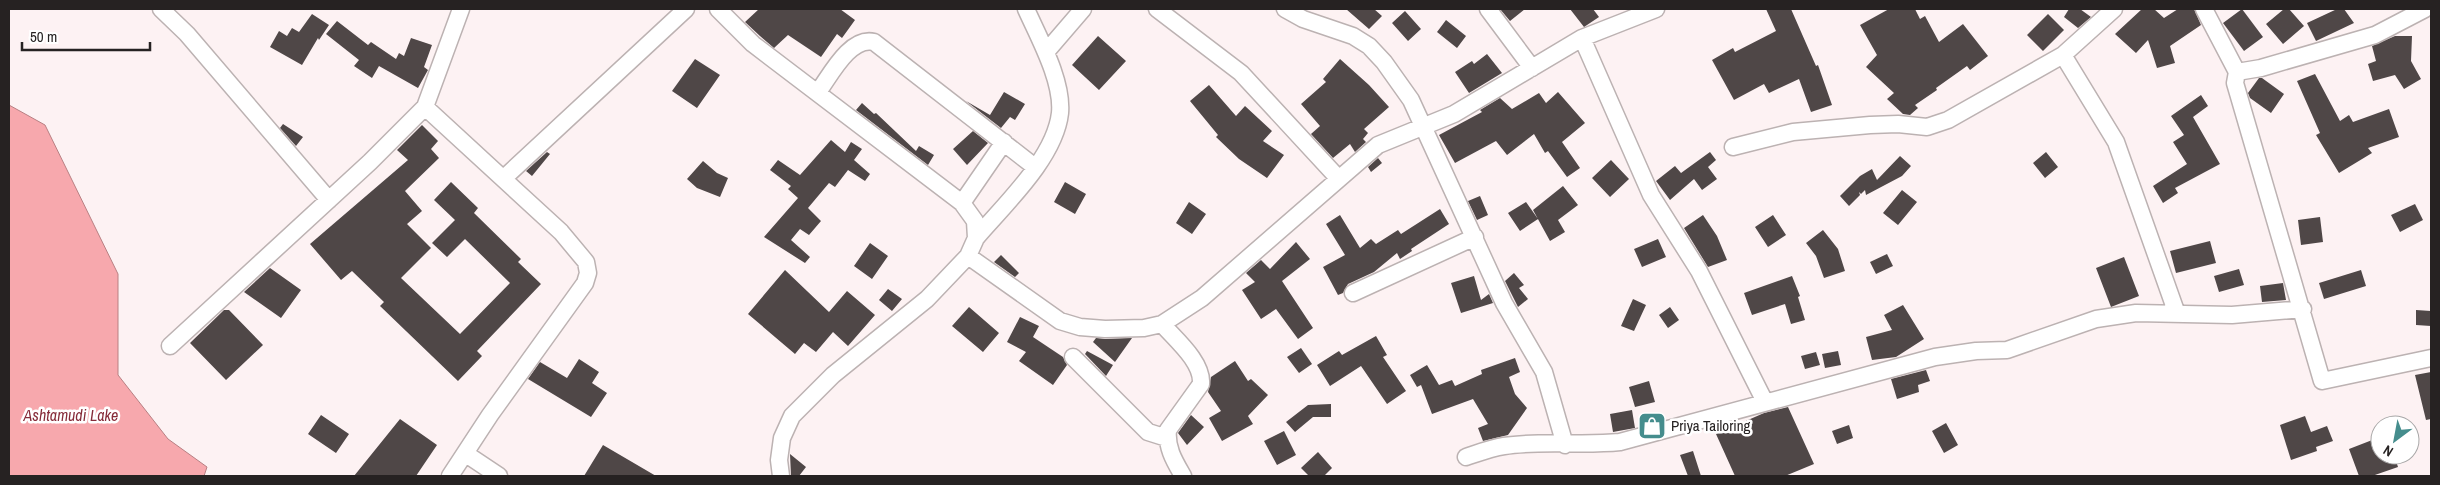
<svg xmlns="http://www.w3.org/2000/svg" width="2440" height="485" font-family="'Archivo Narrow',sans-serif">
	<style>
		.water { fill: #f7a8ad; stroke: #b88083 }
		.building { fill: #4f4747 }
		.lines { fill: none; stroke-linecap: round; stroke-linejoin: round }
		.street-casing { stroke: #bcb2b2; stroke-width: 19 }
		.street { stroke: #fff; stroke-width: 16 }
		.labels { text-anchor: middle; stroke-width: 5; stroke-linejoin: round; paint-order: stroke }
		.poi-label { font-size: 15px; fill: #262222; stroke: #fff; text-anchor: start }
		.water-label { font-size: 16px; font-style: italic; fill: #862b39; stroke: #fff }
	</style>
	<rect width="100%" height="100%" fill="#fdf2f3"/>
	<path class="water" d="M 9,105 L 45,125 L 118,274 L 118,375 L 168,439 L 207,467 L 204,476 L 9,476 Z"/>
	<path class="building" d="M 759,9 L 840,9 L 855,20 L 842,38 L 837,34 L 821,57 L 788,35 L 774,48 L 760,36 L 745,22 Z
		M 1346,9 L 1374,9 L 1382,16 L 1369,29 Z
		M 1500,9 L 1525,9 L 1510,21 Z
		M 1570,9 L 1593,9 L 1599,17 L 1584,27 Z
		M 1766,9 L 1791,9 L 1816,66 L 1818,65 L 1832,105 L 1811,112 L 1799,79 L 1769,93 L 1764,84 L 1734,100 L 1712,60 L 1733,48 L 1735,52 L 1776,31 Z
		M 1889,9 L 1915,9 L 1920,19 L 1925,16 L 1939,42 L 1963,24 L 1988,56 L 1970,70 L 1967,66 L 1936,88 L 1937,90 L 1915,105 L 1918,108 L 1910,115 L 1903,114 L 1887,99 L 1894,93 L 1866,67 L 1877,55 L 1860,25 Z
		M 2069,9 L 2080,9 L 2091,17 L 2078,28 L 2064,17 Z
		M 2142,9 L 2154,9 L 2164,18 L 2178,9 L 2194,9 L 2201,25 L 2170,46 L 2175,63 L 2157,68 L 2148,40 L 2136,53 L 2115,34 Z
		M 2242,9 L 2263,37 L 2244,51 L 2223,23 Z
		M 2284,9 L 2289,9 L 2304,26 L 2283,44 L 2266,24 Z
		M 2337,9 L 2344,9 L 2354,23 L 2316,41 L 2307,23 Z
		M 1405,11 L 1421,29 L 1408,41 L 1392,23 Z
		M 312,14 L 329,25 L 319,40 L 318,38 L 302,65 L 270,47 L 279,31 L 287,36 L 292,28 L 299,32 Z
		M 2048,14 L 2064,30 L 2043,51 L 2027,35 Z
		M 1446,20 L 1466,36 L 1457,48 L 1437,32 Z
		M 337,21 L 368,45 L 371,42 L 396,59 L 399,53 L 404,56 L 411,38 L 432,45 L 424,67 L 428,70 L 418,88 L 379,66 L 372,78 L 354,66 L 359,60 L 326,34 Z
		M 1098,36 L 1126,61 L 1099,90 L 1072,65 Z
		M 2395,36 L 2412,36 L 2411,61 L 2421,79 L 2404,89 L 2395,75 L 2373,81 L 2368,64 L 2376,61 L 2372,46 Z
		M 1487,54 L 1502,73 L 1469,93 L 1455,72 L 1472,61 L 1474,64 Z
		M 695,59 L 720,75 L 697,108 L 672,91 Z
		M 1340,59 L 1369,85 L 1389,107 L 1364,129 L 1368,133 L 1363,139 L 1366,142 L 1355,152 L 1350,144 L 1333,158 L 1311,134 L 1320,126 L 1301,104 L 1326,82 L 1323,79 Z
		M 2315,74 L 2340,121 L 2349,115 L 2353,122 L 2389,109 L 2399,137 L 2368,148 L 2372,153 L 2339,173 L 2316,135 L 2320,133 L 2297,81 Z
		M 2259,78 L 2262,78 L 2284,94 L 2271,113 L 2250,98 L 2248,93 Z
		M 1209,85 L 1236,116 L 1245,106 L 1272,131 L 1263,141 L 1284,155 L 1267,178 L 1239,159 L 1216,137 L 1218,135 L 1190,101 Z
		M 1004,92 L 1025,104 L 1015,120 L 1010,117 L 1001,128 L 966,101 L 990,115 Z
		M 1558,92 L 1585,123 L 1562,142 L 1580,168 L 1567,177 L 1548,151 L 1545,153 L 1534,134 L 1507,155 L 1496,141 L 1455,163 L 1439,135 L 1482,112 L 1480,110 L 1500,98 L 1512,109 L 1539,93 L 1546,103 Z
		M 2201,95 L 2208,106 L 2193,117 L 2220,164 L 2175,188 L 2178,193 L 2163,203 L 2153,186 L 2187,164 L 2173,142 L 2184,135 L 2171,116 Z
		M 862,103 L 874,114 L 876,113 L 916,151 L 919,146 L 934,155 L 928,165 L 856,110 Z
		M 283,124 L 303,137 L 296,146 L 280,128 Z
		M 422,125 L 438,141 L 431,149 L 439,158 L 405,191 L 422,211 L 407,224 L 431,248 L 401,278 L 460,334 L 510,283 L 465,239 L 447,257 L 432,243 L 455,220 L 434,200 L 451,182 L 478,208 L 474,213 L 521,259 L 518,262 L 541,284 L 477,351 L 482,356 L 458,381 L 380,306 L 384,302 L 352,271 L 341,280 L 310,244 L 408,160 L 397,150 Z
		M 973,131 L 988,143 L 967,165 L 953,149 Z
		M 831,140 L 845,152 L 851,142 L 862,149 L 854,160 L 870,174 L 865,181 L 848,170 L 835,187 L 829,183 L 808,208 L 821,221 L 809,235 L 800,229 L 791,240 L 810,257 L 805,263 L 764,237 L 798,198 L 788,189 L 791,186 L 770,170 L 778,160 L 800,175 Z
		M 547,152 L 550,154 L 532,176 L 526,171 Z
		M 1710,152 L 1716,160 L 1708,167 L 1717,179 L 1702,190 L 1694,179 L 1670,200 L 1656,181 L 1675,166 L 1681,173 Z
		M 2046,152 L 2058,167 L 2045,178 L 2033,163 Z
		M 1900,156 L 1911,166 L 1902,176 L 1866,195 L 1865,190 L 1861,194 L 1859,192 L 1860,195 L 1849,206 L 1840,196 L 1860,176 L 1872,169 L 1877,180 Z
		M 1378,158 L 1382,163 L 1371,172 L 1368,167 Z
		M 1611,160 L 1629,179 L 1610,197 L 1592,178 Z
		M 703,161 L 717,173 L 728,178 L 720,197 L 697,188 L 687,179 Z
		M 1065,182 L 1086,194 L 1075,214 L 1054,202 Z
		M 1563,186 L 1578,205 L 1558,220 L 1565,232 L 1550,241 L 1533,210 Z
		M 1902,190 L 1917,202 L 1898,225 L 1883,213 Z
		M 1480,196 L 1488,215 L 1477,220 L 1468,201 Z
		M 1189,202 L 1206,214 L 1192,234 L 1176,223 Z
		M 1526,202 L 1538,219 L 1520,231 L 1508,213 Z
		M 2415,204 L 2423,220 L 2400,232 L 2391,215 Z
		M 1440,209 L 1449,224 L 1411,249 L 1412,251 L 1400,259 L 1397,253 L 1374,272 L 1348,284 L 1343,293 L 1338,295 L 1323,267 L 1345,255 L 1326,224 L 1340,215 L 1360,248 L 1371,239 L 1376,244 L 1398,230 L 1401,234 Z
		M 1703,215 L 1717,236 L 1727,260 L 1708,267 L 1684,228 Z
		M 1773,215 L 1786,235 L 1768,247 L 1755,227 Z
		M 2320,217 L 2323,242 L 2301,245 L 2298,220 Z
		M 1823,230 L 1838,249 L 1845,271 L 1824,278 L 1816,256 L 1806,243 Z
		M 1658,239 L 1666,257 L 1642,267 L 1634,249 Z
		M 2210,241 L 2216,263 L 2176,273 L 2170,251 Z
		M 1296,242 L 1310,259 L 1282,281 L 1313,328 L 1298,339 L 1276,309 L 1261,319 L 1242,290 L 1255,282 L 1246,273 L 1261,260 L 1270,269 Z
		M 870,243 L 888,256 L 872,279 L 854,266 Z
		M 1887,254 L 1893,266 L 1876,274 L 1870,262 Z
		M 1001,255 L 1019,273 L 1015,277 L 994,262 Z
		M 2124,257 L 2139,296 L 2111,307 L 2096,268 Z
		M 270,268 L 301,290 L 281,318 L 244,292 Z
		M 2239,269 L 2244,285 L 2219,292 L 2214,276 Z
		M 785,270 L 829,312 L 847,291 L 875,315 L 848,346 L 833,332 L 816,352 L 804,343 L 795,354 L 748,314 Z
		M 2361,270 L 2366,286 L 2324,299 L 2319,283 Z
		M 1514,273 L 1524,285 L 1519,288 L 1528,299 L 1518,307 L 1505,281 Z
		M 1474,276 L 1481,300 L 1489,294 L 1493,303 L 1461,313 L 1451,283 Z
		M 1792,276 L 1800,296 L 1798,297 L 1805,320 L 1791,324 L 1785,304 L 1752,315 L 1744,293 Z
		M 2283,283 L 2286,300 L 2262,302 L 2260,286 Z
		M 888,289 L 902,299 L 892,311 L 879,300 Z
		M 1633,299 L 1646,305 L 1634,331 L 1621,326 Z
		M 1903,305 L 1924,339 L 1896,357 L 1872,360 L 1866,337 L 1892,330 L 1884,315 Z
		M 969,307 L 999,333 L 983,352 L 952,326 Z
		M 1670,307 L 1679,320 L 1668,328 L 1659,315 Z
		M 224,310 L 229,310 L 263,345 L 226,380 L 190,343 Z
		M 2416,310 L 2431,311 L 2431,326 L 2416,325 Z
		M 1020,317 L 1039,326 L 1033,337 L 1063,357 L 1067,365 L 1053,385 L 1019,361 L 1026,352 L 1007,342 Z
		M 1376,336 L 1387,355 L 1383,357 L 1406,391 L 1387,404 L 1361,366 L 1330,386 L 1317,365 L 1339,351 L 1342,355 Z
		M 1096,338 L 1105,339 L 1132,338 L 1115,362 L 1093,342 Z
		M 1301,348 L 1312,364 L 1299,373 L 1287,357 Z
		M 1087,351 L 1113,365 L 1106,376 L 1085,354 Z
		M 1838,351 L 1841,365 L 1825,368 L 1822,354 Z
		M 1816,352 L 1820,365 L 1805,369 L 1801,356 Z
		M 1515,358 L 1520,372 L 1509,377 L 1515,394 L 1527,408 L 1508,435 L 1483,441 L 1478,428 L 1488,424 L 1473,399 L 1432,414 L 1421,385 L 1417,387 L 1410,375 L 1427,365 L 1439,385 L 1452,380 L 1455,386 L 1482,374 L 1481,370 Z
		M 579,359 L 599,372 L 592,383 L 607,393 L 591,417 L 528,379 L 540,362 L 567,378 Z
		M 1235,361 L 1248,381 L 1251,379 L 1268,395 L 1248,416 L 1253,424 L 1222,441 L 1209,418 L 1221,411 L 1208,392 L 1211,377 Z
		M 1926,370 L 1930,381 L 1918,385 L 1919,392 L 1897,399 L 1891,379 Z
		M 2431,372 L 2431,419 L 2426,420 L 2415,375 Z
		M 1649,381 L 1655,402 L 1635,407 L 1629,387 Z
		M 1331,404 L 1331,417 L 1313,417 L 1295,432 L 1286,422 L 1308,405 Z
		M 1788,407 L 1814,464 L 1785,476 L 1735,476 L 1716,434 L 1764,413 Z
		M 1632,410 L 1635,428 L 1613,432 L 1610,414 Z
		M 321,415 L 349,434 L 336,453 L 308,434 Z
		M 1191,415 L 1204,427 L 1187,445 L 1178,433 Z
		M 2305,416 L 2311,432 L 2327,426 L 2333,441 L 2316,447 L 2317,451 L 2291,460 L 2280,425 Z
		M 400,419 L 437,445 L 416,476 L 354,476 Z
		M 1946,423 L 1958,445 L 1944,453 L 1932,431 Z
		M 1849,425 L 1853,438 L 1837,444 L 1832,431 Z
		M 1284,431 L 1296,455 L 1277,465 L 1264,441 Z
		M 2380,437 L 2380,455 L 2394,455 L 2398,467 L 2372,476 L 2359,476 L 2349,449 Z
		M 603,445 L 656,476 L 584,476 Z
		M 1693,451 L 1701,476 L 1688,476 L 1680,455 Z
		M 1318,452 L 1332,468 L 1324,476 L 1309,476 L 1301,468 Z
		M 790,454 L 806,467 L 799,476 L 791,476 Z"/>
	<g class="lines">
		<defs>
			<path id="street" d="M 161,9 L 187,34 L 329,200
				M 718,9 L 753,44 L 962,203 L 975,221 L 976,238 L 968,256 L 927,299 L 833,375 L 792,416 L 782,438 L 779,460 L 781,476
				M 1157,9 L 1241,73 L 1339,179
				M 1285,9 L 1303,19 L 1353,36 L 1369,46 L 1384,62 L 1411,100 L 1504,303 L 1544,372 L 1565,445
				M 1488,9 L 1532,68
				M 2204,9 L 2237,72
				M 2425,9 L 2375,35 L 2261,68 L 2237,72 L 2235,83 L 2322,381 L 2431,358
				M 1582,38 L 1651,195 L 1699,271 L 1765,402
				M 1046,52 L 1083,9
				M 2063,55 L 2116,142 L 2177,314
				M 818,92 C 830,76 850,36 874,42 L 1035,167
				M 425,107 L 561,232 L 586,262 L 588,273 L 585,283 L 490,415 L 450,476
				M 1733,147 L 1793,132 L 1870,125 L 1898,124 L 1927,127 L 1948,120 L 2063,55 L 2114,9
				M 504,178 L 686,9
				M 962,203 L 1004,142
				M 976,238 C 1004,205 1055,158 1060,113 C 1063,81 1039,38 1026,9
				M 968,256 L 1060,321 L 1080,327 L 1105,329 L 1144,328 L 1162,324 L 1202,298 L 1378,145 L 1454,114 L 1582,38 L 1656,9
				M 1353,293 L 1475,237
				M 1162,324 C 1175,339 1203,362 1201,384 L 1168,430 C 1166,448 1175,462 1183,476
				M 170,346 L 370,162 L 425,107 L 461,9
				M 1073,357 L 1148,432 L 1167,438
				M 466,454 L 499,476
				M 1466,457 C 1478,453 1491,448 1504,446 C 1542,440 1581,446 1620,442 L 1935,357 L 1976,351 L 2007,350 L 2096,319 L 2136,313 L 2232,315 L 2303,309"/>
		</defs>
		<use href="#street" class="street-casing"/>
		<use href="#street" class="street"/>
	</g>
	<defs>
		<symbol id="shop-square" viewBox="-11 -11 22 22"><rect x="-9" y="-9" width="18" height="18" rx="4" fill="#458d8d" stroke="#fff"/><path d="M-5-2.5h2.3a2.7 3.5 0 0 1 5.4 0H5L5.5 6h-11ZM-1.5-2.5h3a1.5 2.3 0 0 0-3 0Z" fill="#fff"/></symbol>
	</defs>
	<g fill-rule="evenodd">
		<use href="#shop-square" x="1636" y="410" width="32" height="32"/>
	</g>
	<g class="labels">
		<g class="poi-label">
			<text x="1671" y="431">Priya Tailoring</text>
		</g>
		<g class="water-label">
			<text x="71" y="421">Ashtamudi Lake</text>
		</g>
	</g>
	<rect width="2440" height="485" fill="none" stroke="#262222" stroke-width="20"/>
	<g transform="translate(2395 440) rotate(212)"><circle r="24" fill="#ffffff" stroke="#a8a7a7"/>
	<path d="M0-4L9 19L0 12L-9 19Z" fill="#458d8d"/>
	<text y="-8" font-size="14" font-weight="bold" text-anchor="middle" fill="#262222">N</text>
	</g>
	<path d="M22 42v8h128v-8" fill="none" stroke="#262222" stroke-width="2.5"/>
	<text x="30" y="42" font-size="15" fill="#262222" stroke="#ffffff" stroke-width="4" paint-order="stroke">50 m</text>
</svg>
